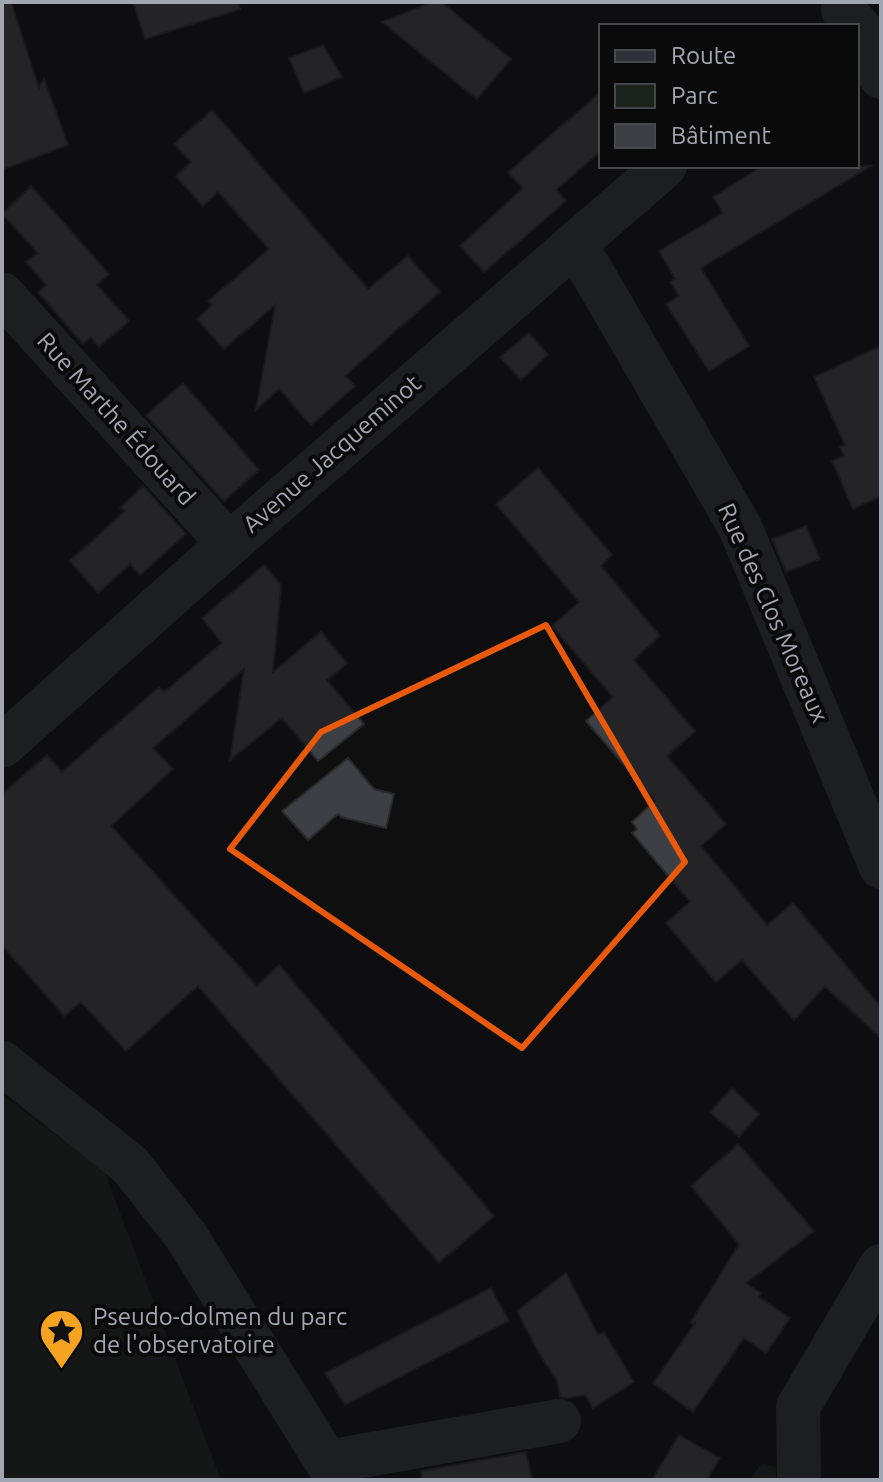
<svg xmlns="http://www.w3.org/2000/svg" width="883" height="1482" font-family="Ubuntu,sans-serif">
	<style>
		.green { fill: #1b231c }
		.building { fill: #3e3f44; stroke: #29292d; stroke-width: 2 }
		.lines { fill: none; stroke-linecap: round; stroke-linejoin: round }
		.minor { stroke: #303136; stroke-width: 44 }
		.marked { fill: none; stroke: #e8590c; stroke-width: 6; stroke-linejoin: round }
		.labels { text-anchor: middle; stroke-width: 8; stroke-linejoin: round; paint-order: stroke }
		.street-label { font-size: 24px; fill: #a0a6b2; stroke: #0a0a0b }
		.poi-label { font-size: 24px; fill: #a0a6b2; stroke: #0a0a0b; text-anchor: start }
	</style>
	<rect width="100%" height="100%" fill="#0f0f10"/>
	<path class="green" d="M 2,1095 L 104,1171 L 221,1480 L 2,1480 Z
		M 762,1463 L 776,1467 L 776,1480 L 750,1480 Z"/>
	<path class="building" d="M 2,2 L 11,2 L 39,88 L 44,79 L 68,145 L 2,170 Z
		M 133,2 L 238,2 L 240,9 L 145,39 Z
		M 433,2 L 441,2 L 511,59 L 477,99 L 382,22 Z
		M 323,45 L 342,77 L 304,93 L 289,58 Z
		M 601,92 L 601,151 L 556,190 L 566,201 L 484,272 L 460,246 L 523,188 L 508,172 Z
		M 212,110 L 368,289 L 408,256 L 440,292 L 345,376 L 355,386 L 311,425 L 279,389 L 256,410 L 275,305 L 224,349 L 197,319 L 212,305 L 208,301 L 269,249 L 218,192 L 203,206 L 176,176 L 191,162 L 174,144 Z
		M 763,166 L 871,166 L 701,268 L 749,346 L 709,371 L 666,304 L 679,296 L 670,282 L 675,279 L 659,251 L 723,213 L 713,197 Z
		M 31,186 L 109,274 L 97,285 L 129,321 L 99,347 L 91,337 L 83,344 L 38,292 L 46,285 L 26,262 L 38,253 L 2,214 Z
		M 529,333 L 548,355 L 521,380 L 500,357 Z
		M 881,346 L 881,496 L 853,509 L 832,461 L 844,456 L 840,447 L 845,445 L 814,377 Z
		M 183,383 L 259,470 L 224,501 L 146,415 Z
		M 538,468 L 612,555 L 601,566 L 660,636 L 634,660 L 695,731 L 667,756 L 726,824 L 701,846 L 767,925 L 793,903 L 881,1007 L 881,1033 L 878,1036 L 825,986 L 794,1020 L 742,960 L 716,982 L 666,923 L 690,902 L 632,833 L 637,829 L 632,822 L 655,801 L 586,721 L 613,697 L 552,626 L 579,602 L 496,504 Z
		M 143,486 L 186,534 L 140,575 L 130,564 L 98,593 L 70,561 L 125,511 L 120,508 Z
		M 806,526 L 820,559 L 786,572 L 772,539 Z
		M 264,565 L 281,585 L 273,672 L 321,632 L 347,663 L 327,680 L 364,724 L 318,761 L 282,718 L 230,760 L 244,669 L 153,748 L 173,769 L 111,826 L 257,986 L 279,965 L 494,1216 L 439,1263 L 198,986 L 126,1051 L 81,1002 L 64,1016 L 2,945 L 2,794 L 47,755 L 62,772 L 159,687 L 164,692 L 222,643 L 202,618 Z
		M 348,758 L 374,789 L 394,794 L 386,828 L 341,817 L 338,814 L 308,840 L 282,811 Z
		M 732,1088 L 759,1114 L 739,1137 L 710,1112 Z
		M 738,1144 L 814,1231 L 746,1283 L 761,1293 L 759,1297 L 790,1318 L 766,1353 L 744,1338 L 693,1412 L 653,1383 L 696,1322 L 693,1324 L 691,1322 L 739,1244 L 691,1186 Z
		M 566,1273 L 598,1335 L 604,1332 L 634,1382 L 593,1408 L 585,1395 L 568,1398 L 560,1397 L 557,1381 L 539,1353 L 517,1311 Z
		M 491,1288 L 509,1321 L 345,1405 L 325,1373 Z
		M 679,1435 L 720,1458 L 707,1480 L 652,1480 Z
		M 526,1452 L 532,1480 L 422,1480 L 421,1471 Z"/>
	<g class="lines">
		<path class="minor" d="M 843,10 L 862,31 L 881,77
			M 572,246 L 589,267 L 740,527 L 881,867
			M 2,294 L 229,544
			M 2,746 L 203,567 L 665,166
			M 2,1063 L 130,1165 L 186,1236 L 338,1480
			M 328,1462 L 559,1421
			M 799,1480 L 798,1407 L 881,1266"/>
	</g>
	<path d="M0 0H883V1482H0ZM 546,625 L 685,862 L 522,1048 L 230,849 L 321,732 Z" fill="#0f0f10" fill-opacity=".55" fill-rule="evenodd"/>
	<path class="marked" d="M 546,625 L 685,862 L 522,1048 L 230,849 L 321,732 Z"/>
	<defs>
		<symbol id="sight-pin" viewBox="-11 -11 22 30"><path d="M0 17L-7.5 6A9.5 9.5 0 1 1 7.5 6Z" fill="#f6a321" stroke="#0a0a0b"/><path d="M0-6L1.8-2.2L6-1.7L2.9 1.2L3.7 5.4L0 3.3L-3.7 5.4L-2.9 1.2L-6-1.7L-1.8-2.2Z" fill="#111"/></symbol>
	</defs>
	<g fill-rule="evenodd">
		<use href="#sight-pin" x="36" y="1306" width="51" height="69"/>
	</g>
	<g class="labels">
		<g class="street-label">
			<text transform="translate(116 419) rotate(48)" y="8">Rue Marthe Édouard</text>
			<text transform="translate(332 454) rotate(-41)" y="8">Avenue Jacqueminot</text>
			<text transform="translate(773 613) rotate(66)" y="8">Rue des Clos Moreaux</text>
		</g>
		<g class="poi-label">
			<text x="93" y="1325">Pseudo-dolmen du parc<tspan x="93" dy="28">de l'observatoire</tspan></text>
		</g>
	</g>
	<rect width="883" height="1482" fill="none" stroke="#a0a6b2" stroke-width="8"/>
	<rect x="599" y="24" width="260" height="144" fill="#0a0a0b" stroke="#46484e" stroke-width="2"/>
	<rect x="615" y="50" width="40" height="12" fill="#303136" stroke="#46484e" stroke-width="2"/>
	<text x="671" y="64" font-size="24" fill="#a0a6b2">Route</text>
	<rect x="615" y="84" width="40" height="24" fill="#1b231c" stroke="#46484e" stroke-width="2"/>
	<text x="671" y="104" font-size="24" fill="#a0a6b2">Parc</text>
	<rect x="615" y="124" width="40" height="24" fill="#3e3f44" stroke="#46484e" stroke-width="2"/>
	<text x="671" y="144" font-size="24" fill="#a0a6b2">Bâtiment</text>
</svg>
